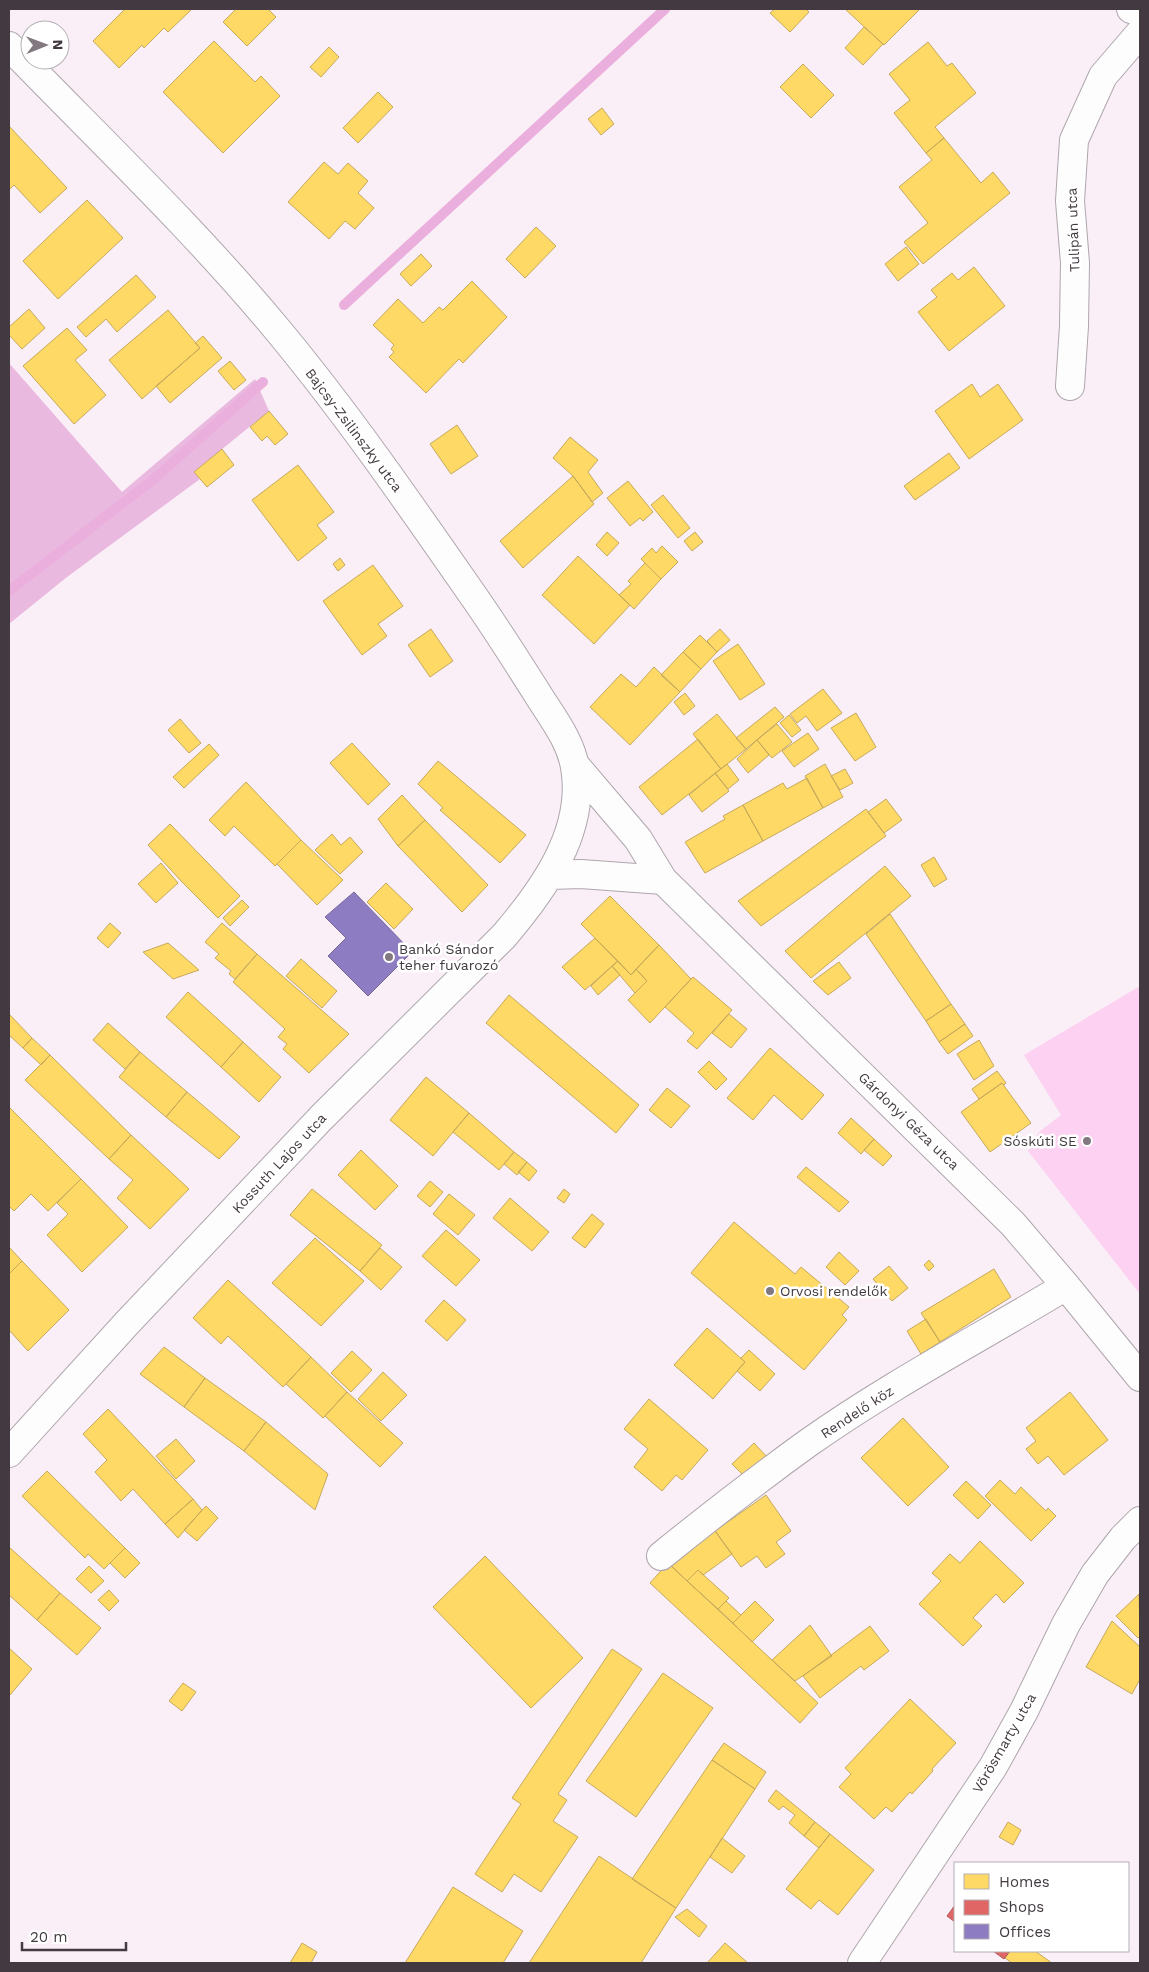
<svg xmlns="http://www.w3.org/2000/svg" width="1149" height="1972" font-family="'Work Sans',sans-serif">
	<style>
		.green { fill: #fcd1f2 }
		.forest { fill: #eab9e0 }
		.homes { fill: #ffd966; stroke: #c6a95b }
		.shops { fill: #e06666; stroke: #b1595b }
		.offices { fill: #8e7cc3; stroke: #77689c }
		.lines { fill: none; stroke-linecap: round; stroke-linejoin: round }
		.stream { stroke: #ebafde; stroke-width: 10 }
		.minor-casing { stroke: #aea6ac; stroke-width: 30 }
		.minor { stroke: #fefdfe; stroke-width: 28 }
		.poi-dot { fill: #827980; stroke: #fff; stroke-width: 2 }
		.labels { text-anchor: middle; stroke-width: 5; stroke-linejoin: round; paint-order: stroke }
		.street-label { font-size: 14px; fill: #423a40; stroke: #fff }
		.poi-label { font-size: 14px; fill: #423a40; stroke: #fff; text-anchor: start }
	</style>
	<rect width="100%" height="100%" fill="#faeff7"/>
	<path class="green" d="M 1140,986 L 1140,1294 L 1028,1151 L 1039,1132 L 1061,1115 L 1024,1055 Z"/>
	<path class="forest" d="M 9,363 L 122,492 L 255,379 L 269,411 L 194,472 L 200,479 L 67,577 L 9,624 Z"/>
	<path class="homes" d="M 125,9 L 192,9 L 168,32 L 164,28 L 144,48 L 142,45 L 119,68 L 93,41 Z
		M 236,9 L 268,9 L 276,17 L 247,46 L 223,22 Z
		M 775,9 L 806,9 L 809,12 L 790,32 L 770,13 Z
		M 845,9 L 920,9 L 884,45 Z
		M 864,27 L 883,44 L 863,65 L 845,48 Z
		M 214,41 L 255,82 L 261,76 L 280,96 L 223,153 L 163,92 Z
		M 928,42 L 947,66 L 952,63 L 976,93 L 935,127 L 944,138 L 926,153 L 894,113 L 910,100 L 889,74 Z
		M 329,47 L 339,57 L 321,77 L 310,67 Z
		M 803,64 L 834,95 L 811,118 L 780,87 Z
		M 378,92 L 393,107 L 358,143 L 343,128 Z
		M 602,108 L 614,124 L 601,135 L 588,119 Z
		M 9,126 L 67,188 L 40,213 L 14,185 L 9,190 Z
		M 944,138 L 981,183 L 993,172 L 1010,193 L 923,264 L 904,242 L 928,223 L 899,187 L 932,160 L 926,153 Z
		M 324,162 L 338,174 L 348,163 L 368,181 L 358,193 L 374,208 L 355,229 L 345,221 L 329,239 L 288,202 Z
		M 87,200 L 123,238 L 58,299 L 23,261 Z
		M 536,227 L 556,246 L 525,278 L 506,259 Z
		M 906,247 L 919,264 L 898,281 L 885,264 Z
		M 421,254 L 432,266 L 411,286 L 400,274 Z
		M 974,267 L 1005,306 L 949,351 L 918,312 L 937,297 L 931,290 L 952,273 L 958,280 Z
		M 136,275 L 156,297 L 117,332 L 106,319 L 86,337 L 77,327 Z
		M 472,281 L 507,317 L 463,363 L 459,359 L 426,393 L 389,357 L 394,352 L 391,349 L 394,345 L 373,325 L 398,299 L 423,323 L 439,307 L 443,310 Z
		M 29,309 L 45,328 L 22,349 L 9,335 L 9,327 Z
		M 168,310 L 200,348 L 142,399 L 109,360 Z
		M 67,328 L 87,350 L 75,360 L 106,395 L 74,424 L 23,366 Z
		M 203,336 L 222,358 L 170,403 L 156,386 L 200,348 L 195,343 Z
		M 230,361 L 246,380 L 234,390 L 218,371 Z
		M 972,384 L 980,397 L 998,384 L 1023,420 L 969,459 L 935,411 Z
		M 269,411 L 288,434 L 275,445 L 267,436 L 262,441 L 250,427 Z
		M 457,425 L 478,456 L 451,474 L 430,444 Z
		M 570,437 L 598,460 L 588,472 L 603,493 L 592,502 L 573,476 L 553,458 Z
		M 222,449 L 234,465 L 207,487 L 194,472 Z
		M 949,453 L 960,468 L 915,500 L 904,486 Z
		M 298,465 L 334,512 L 317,525 L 327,538 L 298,561 L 252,500 Z
		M 573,476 L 594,504 L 523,568 L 500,541 Z
		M 628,481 L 653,512 L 643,521 L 640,518 L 630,526 L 607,498 Z
		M 663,495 L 690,528 L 678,538 L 651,505 Z
		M 607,532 L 619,543 L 607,556 L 596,545 Z
		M 695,532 L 703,542 L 692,551 L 684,541 Z
		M 662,546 L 678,562 L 661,579 L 641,559 L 652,548 L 656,553 Z
		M 578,556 L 630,605 L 594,644 L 542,595 Z
		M 340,558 L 345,565 L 338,571 L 333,564 Z
		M 645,563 L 661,579 L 634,609 L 619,595 L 631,584 L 628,581 Z
		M 373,565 L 403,606 L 378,624 L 387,636 L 362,655 L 323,601 Z
		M 431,629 L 453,661 L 430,677 L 408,645 Z
		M 720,629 L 730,640 L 717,652 L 707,641 Z
		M 700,635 L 717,652 L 701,669 L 683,652 Z
		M 738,644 L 765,684 L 740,700 L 713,661 Z
		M 683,652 L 701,669 L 680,692 L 661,675 Z
		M 654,667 L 680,692 L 630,745 L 590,707 L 621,674 L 636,687 Z
		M 823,689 L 842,713 L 817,731 L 806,716 L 797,723 L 790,714 Z
		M 685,693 L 695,706 L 684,715 L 674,702 Z
		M 775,707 L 784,717 L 746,749 L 736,738 Z
		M 856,713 L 876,747 L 855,761 L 831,728 Z
		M 717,714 L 746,749 L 721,769 L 693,734 Z
		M 789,715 L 801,730 L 792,737 L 780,723 Z
		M 180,719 L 201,743 L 189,753 L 168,730 Z
		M 777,724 L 792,742 L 772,758 L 757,740 Z
		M 808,733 L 819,749 L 794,767 L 782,751 Z
		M 698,739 L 721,769 L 662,815 L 639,787 Z
		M 757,740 L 769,755 L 748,773 L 737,759 Z
		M 352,743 L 390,784 L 368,805 L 330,763 Z
		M 209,744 L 219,755 L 184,788 L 173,777 Z
		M 438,761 L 526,835 L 500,863 L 440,810 L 443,808 L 418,784 Z
		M 727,764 L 739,780 L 728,789 L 715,773 Z
		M 825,764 L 843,797 L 823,808 L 805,776 Z
		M 845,769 L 853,783 L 840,790 L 831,776 Z
		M 715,773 L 729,791 L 702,812 L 689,795 Z
		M 807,778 L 823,808 L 763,841 L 743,805 L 783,783 L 787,789 Z
		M 246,782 L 301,840 L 275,866 L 234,826 L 225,836 L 209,820 Z
		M 402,795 L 425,820 L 398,846 L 378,819 Z
		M 886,799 L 902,820 L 884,833 L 868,812 Z
		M 743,805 L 763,841 L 705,873 L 685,842 L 725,819 L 723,816 Z
		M 866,809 L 886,836 L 761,926 L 738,901 Z
		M 425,820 L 488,885 L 462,912 L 398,846 Z
		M 170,824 L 240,896 L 218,918 L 182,882 L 148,845 Z
		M 332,834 L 341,845 L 350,837 L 363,852 L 340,874 L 315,850 Z
		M 301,840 L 343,880 L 317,905 L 277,864 Z
		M 934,857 L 947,879 L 934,887 L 921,865 Z
		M 161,863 L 178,883 L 156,903 L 138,884 Z
		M 885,866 L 911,896 L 811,978 L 785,951 Z
		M 386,883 L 413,909 L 394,929 L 367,902 Z
		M 610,896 L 659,945 L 631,975 L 581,924 Z
		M 242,900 L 249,907 L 230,926 L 223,918 Z
		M 890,914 L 951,1004 L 926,1021 L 866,934 Z
		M 110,923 L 121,933 L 108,948 L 97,938 Z
		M 222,923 L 257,954 L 235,979 L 229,974 L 231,971 L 215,958 L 219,954 L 205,942 Z
		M 595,938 L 618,961 L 585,990 L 562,967 Z
		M 168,943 L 199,970 L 173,979 L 143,952 Z
		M 659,945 L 691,979 L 650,1023 L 628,1000 L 647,981 L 636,969 Z
		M 257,954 L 349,1034 L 309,1073 L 283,1049 L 287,1044 L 278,1037 L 285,1029 L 233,982 Z
		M 301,959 L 337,991 L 322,1008 L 286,976 Z
		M 618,961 L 631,975 L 636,969 L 647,981 L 635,993 L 612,966 Z
		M 839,962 L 851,978 L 828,995 L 813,981 Z
		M 612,966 L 620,975 L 598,995 L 591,986 Z
		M 693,977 L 732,1010 L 697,1049 L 687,1041 L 694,1033 L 665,1007 Z
		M 188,992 L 243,1042 L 221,1067 L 166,1017 Z
		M 509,995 L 639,1105 L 616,1133 L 486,1023 Z
		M 951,1004 L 965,1024 L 939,1042 L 926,1021 Z
		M 9,1014 L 32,1038 L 23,1048 L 9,1035 Z
		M 729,1014 L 747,1029 L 731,1048 L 712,1033 Z
		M 108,1023 L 140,1052 L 125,1069 L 93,1040 Z
		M 965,1024 L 973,1036 L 948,1054 L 939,1042 Z
		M 32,1038 L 50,1055 L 41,1065 L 23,1048 Z
		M 979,1040 L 994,1066 L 974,1080 L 957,1054 Z
		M 243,1042 L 281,1077 L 259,1102 L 221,1067 Z
		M 770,1048 L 824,1095 L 802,1120 L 774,1095 L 753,1120 L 727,1098 Z
		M 140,1052 L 187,1092 L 166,1117 L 119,1077 Z
		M 50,1055 L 131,1135 L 109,1159 L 25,1080 Z
		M 709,1061 L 727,1079 L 716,1090 L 698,1072 Z
		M 997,1071 L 1006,1083 L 1004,1085 L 1002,1083 L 979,1099 L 972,1089 Z
		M 426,1077 L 469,1113 L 433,1156 L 390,1120 Z
		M 1002,1083 L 1031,1123 L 990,1152 L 961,1112 Z
		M 667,1088 L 690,1106 L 671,1128 L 649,1110 Z
		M 187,1092 L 240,1137 L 219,1159 L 166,1117 Z
		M 9,1107 L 81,1179 L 48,1211 L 31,1194 L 14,1211 L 9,1206 Z
		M 469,1113 L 514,1152 L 499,1170 L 453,1132 Z
		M 851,1118 L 874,1139 L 861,1154 L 838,1133 Z
		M 131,1135 L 189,1189 L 150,1229 L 117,1198 L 133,1180 L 109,1159 Z
		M 874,1139 L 892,1156 L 883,1166 L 864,1150 Z
		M 361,1150 L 398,1186 L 375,1210 L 338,1175 Z
		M 514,1152 L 527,1162 L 517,1175 L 504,1164 Z
		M 527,1162 L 537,1171 L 529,1181 L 518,1172 Z
		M 806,1167 L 849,1202 L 839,1212 L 797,1177 Z
		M 81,1179 L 128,1227 L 82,1272 L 47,1235 L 68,1214 L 57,1203 Z
		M 430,1181 L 443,1192 L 430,1207 L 417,1196 Z
		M 312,1189 L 382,1245 L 360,1271 L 290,1215 Z
		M 564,1189 L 570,1194 L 564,1203 L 557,1198 Z
		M 449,1194 L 475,1215 L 458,1235 L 433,1214 Z
		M 510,1198 L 549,1232 L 532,1251 L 493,1218 Z
		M 592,1214 L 604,1224 L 585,1248 L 572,1238 Z
		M 734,1222 L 795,1274 L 801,1267 L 849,1307 L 842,1315 L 847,1320 L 804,1370 L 691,1273 Z
		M 446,1230 L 480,1260 L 456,1286 L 422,1256 Z
		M 315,1238 L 364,1281 L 321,1326 L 272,1283 Z
		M 9,1247 L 22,1261 L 9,1274 Z
		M 380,1248 L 402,1267 L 381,1290 L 360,1271 Z
		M 839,1252 L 859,1271 L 845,1285 L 826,1267 Z
		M 929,1260 L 934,1266 L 929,1271 L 924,1265 Z
		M 22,1261 L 69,1310 L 28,1351 L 9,1330 L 9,1274 Z
		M 889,1266 L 908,1288 L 892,1301 L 873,1279 Z
		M 994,1269 L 1011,1297 L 940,1342 L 921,1313 Z
		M 228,1280 L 311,1357 L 283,1387 L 228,1336 L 221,1344 L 193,1318 Z
		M 444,1300 L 466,1320 L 447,1341 L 425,1321 Z
		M 926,1319 L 940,1342 L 921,1354 L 907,1331 Z
		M 707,1328 L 745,1362 L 713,1399 L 674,1365 Z
		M 164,1347 L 205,1378 L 184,1407 L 140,1374 Z
		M 749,1350 L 775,1374 L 760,1391 L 737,1371 L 745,1362 L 741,1358 Z
		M 352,1351 L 372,1370 L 351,1392 L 331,1373 Z
		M 311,1357 L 347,1392 L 323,1418 L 286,1384 Z
		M 383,1372 L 407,1395 L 381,1421 L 358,1399 Z
		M 205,1378 L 266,1422 L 244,1451 L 184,1407 Z
		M 347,1392 L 403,1443 L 380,1467 L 325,1416 Z
		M 1070,1392 L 1108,1440 L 1064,1475 L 1048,1456 L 1038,1464 L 1026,1449 L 1036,1441 L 1026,1428 Z
		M 649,1399 L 708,1450 L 682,1480 L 676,1475 L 662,1491 L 634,1467 L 648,1449 L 624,1429 Z
		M 108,1409 L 193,1499 L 165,1524 L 133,1489 L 121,1501 L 95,1472 L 107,1460 L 83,1434 Z
		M 903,1418 L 949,1467 L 908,1506 L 861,1458 Z
		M 266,1422 L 328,1474 L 315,1510 L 244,1451 Z
		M 176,1439 L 195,1461 L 176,1479 L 156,1456 Z
		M 754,1443 L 768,1458 L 746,1478 L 732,1464 Z
		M 47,1471 L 125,1548 L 104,1569 L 88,1554 L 85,1558 L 22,1496 Z
		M 1000,1480 L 1015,1494 L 1021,1487 L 1046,1511 L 1048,1508 L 1056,1516 L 1031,1541 L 985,1496 Z
		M 966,1481 L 991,1505 L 978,1519 L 953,1495 Z
		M 766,1495 L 791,1531 L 776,1542 L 785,1554 L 766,1568 L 757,1556 L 741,1567 L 715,1531 Z
		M 193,1499 L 202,1510 L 178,1538 L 165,1524 Z
		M 206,1506 L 218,1518 L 197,1541 L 184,1530 Z
		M 715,1531 L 732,1554 L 703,1575 L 698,1570 L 687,1581 L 668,1563 Z
		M 980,1541 L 1024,1583 L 1004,1603 L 996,1594 L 973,1618 L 982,1626 L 963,1646 L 919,1604 L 941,1581 L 932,1573 L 950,1554 L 960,1563 Z
		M 9,1547 L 60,1593 L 37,1620 L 9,1595 Z
		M 125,1548 L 140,1563 L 125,1578 L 110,1563 Z
		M 485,1556 L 583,1658 L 531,1708 L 433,1607 Z
		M 668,1563 L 818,1703 L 800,1723 L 650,1583 Z
		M 89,1566 L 104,1581 L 91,1593 L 76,1579 Z
		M 698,1570 L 729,1598 L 718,1609 L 687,1581 Z
		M 109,1590 L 119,1601 L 109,1611 L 98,1600 Z
		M 60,1593 L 101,1628 L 77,1655 L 37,1620 Z
		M 1139,1594 L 1140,1636 L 1138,1638 L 1116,1616 Z
		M 726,1601 L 741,1615 L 733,1623 L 718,1609 Z
		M 755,1601 L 774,1620 L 752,1642 L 733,1623 Z
		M 1112,1621 L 1140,1647 L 1140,1679 L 1132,1694 L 1086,1667 Z
		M 810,1625 L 832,1656 L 795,1681 L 772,1660 Z
		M 870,1626 L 889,1651 L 864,1670 L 861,1666 L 820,1698 L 803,1676 Z
		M 9,1648 L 32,1669 L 10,1695 L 9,1695 Z
		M 612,1649 L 642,1669 L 558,1794 L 567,1800 L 553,1821 L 578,1837 L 541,1892 L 514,1874 L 502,1892 L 475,1874 L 521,1804 L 512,1798 Z
		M 663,1673 L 713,1708 L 636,1817 L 586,1781 Z
		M 183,1683 L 196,1692 L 182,1711 L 169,1701 Z
		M 910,1699 L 956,1743 L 932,1769 L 933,1771 L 912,1794 L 910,1792 L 892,1812 L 886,1807 L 874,1819 L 839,1787 L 851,1774 L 845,1768 Z
		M 724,1743 L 766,1772 L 755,1789 L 712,1760 Z
		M 712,1760 L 755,1789 L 676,1908 L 632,1879 Z
		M 776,1790 L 815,1822 L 804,1836 L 789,1823 L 795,1815 L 783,1806 L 779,1810 L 768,1801 Z
		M 815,1822 L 830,1834 L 819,1848 L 804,1836 Z
		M 1008,1822 L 1021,1830 L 1013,1845 L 999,1837 Z
		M 830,1834 L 874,1870 L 838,1915 L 819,1900 L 811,1909 L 786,1889 Z
		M 722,1838 L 745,1856 L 732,1873 L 710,1857 Z
		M 599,1856 L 676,1908 L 641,1963 L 529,1963 Z
		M 453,1887 L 523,1931 L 503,1963 L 405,1963 Z
		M 687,1909 L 707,1926 L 699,1937 L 675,1917 Z
		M 302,1943 L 317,1952 L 311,1963 L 290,1963 Z
		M 725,1943 L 748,1963 L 707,1963 Z
		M 1010,1951 L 1035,1951 L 1052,1963 L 1012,1963 L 1005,1958 Z"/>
	<path class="shops" d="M 955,1905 L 955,1922 L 947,1916 Z
		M 993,1951 L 1010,1951 L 1004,1959 Z"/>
	<path class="offices" d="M 354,892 L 412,952 L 368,996 L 328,956 L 346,938 L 325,917 Z"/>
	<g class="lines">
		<path class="stream" d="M 344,305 L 665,9
			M 9,591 L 154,479 L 263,382"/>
		<defs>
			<path id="minor" d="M 1131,9 L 1140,12
				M 9,46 C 100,140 197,232 281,334 C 352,420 415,512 479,604 C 499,633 518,663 537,693 C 551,716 570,739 575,767 C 586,831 544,889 504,936 L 321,1118 L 127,1323 L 9,1453
				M 1070,386 L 1074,326 L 1075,263 L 1070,201 L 1074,140 L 1103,76 L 1140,33
				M 575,765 L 638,839 L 663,880 L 1013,1224 L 1066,1286 L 1140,1377
				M 550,875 L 581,874 L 663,880
				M 661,1556 C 709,1517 758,1479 808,1443 C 890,1385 980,1338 1066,1286
				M 862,1963 L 993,1767 L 1024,1711 L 1066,1624 L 1095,1574 L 1123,1538 L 1140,1521"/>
		</defs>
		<use href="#minor" class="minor-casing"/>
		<use href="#minor" class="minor"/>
	</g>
	<g class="poi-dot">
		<circle cx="389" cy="957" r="5"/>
		<circle cx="1087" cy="1141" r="5"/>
		<circle cx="770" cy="1291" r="5"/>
	</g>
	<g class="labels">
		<g class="street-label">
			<text transform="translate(1073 230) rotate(-92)" y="5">Tulipán utca</text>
			<text transform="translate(354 430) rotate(53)" y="5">Bajcsy-Zsilinszky utca</text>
			<text transform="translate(909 1121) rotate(44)" y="5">Gárdonyi Géza utca</text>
			<text transform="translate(279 1163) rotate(-47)" y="5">Kossuth Lajos utca</text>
			<text transform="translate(857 1412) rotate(-33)" y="5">Rendelő köz</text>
			<text transform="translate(1004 1743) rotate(-60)" y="5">Vörösmarty utca</text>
		</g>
		<g class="poi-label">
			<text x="399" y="954">Bankó Sándor<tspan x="399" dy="16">teher fuvarozó</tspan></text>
			<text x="1077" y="1146" text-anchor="end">Sóskúti SE</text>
			<text x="780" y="1296">Orvosi rendelők</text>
		</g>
	</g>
	<rect width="1149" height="1972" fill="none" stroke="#423a40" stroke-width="20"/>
	<rect x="954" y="1862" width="175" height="90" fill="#ffffff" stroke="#b3b0b3"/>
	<rect x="964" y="1874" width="25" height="15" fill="#ffd966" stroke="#b3b0b3"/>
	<text x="999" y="1887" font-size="15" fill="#423a40">Homes</text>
	<rect x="964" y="1900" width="25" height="15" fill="#e06666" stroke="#b3b0b3"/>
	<text x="999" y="1912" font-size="15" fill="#423a40">Shops</text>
	<rect x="964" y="1924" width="25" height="15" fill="#8e7cc3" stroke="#b3b0b3"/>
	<text x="999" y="1937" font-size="15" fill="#423a40">Offices</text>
	<g transform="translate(45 45) rotate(89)"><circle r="24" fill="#ffffff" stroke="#b3b0b3"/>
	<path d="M0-4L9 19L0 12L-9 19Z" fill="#827980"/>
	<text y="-8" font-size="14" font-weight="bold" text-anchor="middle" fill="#423a40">N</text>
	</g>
	<path d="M22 1942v8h104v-8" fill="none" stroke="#423a40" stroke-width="2.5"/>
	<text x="30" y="1942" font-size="15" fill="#423a40" stroke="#ffffff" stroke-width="4" paint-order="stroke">20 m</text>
</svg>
